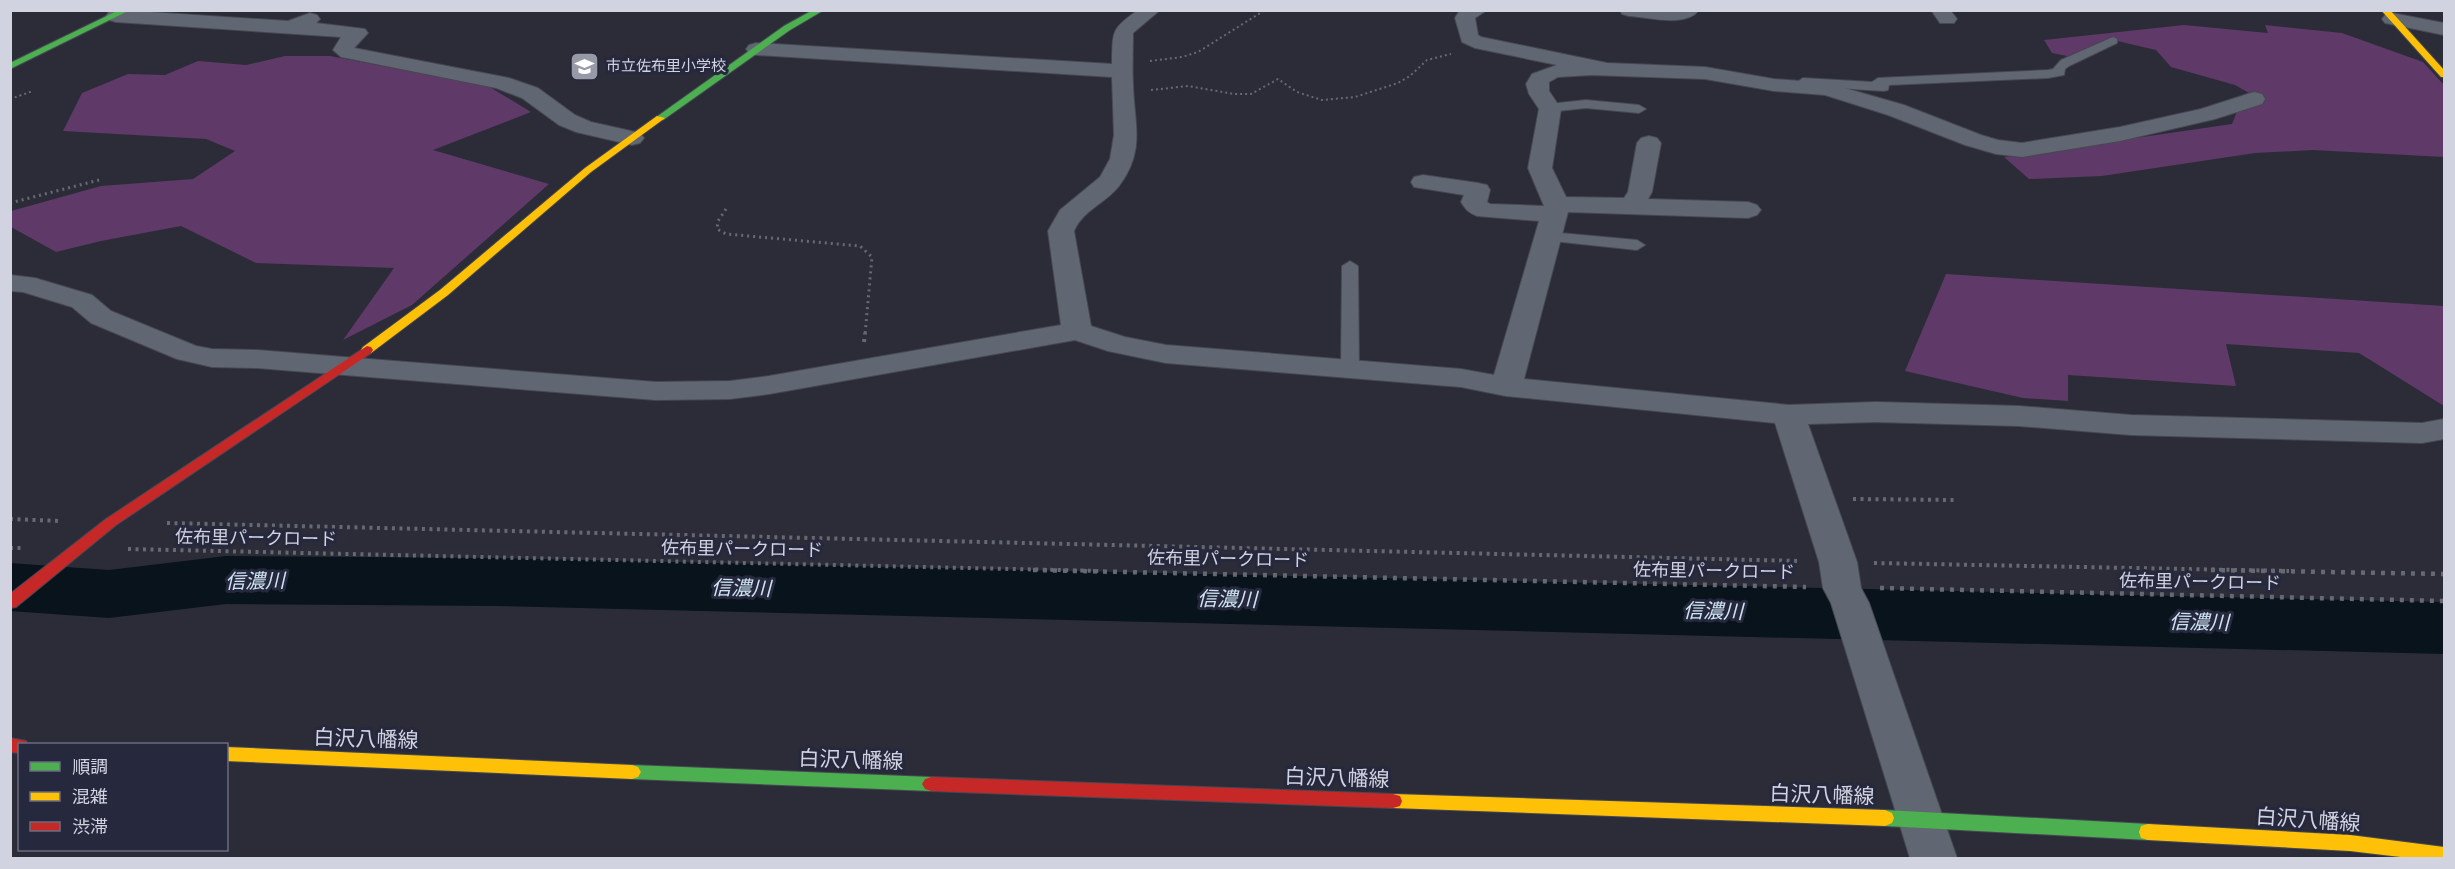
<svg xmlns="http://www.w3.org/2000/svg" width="2455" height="869" font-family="Signika,'Noto Sans JP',sans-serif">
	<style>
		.green { fill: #5f3968 }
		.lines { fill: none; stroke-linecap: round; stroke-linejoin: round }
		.river { fill: #08131c; fill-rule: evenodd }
		.lane-casing { stroke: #464852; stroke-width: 2 }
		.street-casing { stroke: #464852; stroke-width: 2 }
		.fast-casing { stroke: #464852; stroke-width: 2 }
		.slow-casing { stroke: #464852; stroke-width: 2 }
		.jam-casing { stroke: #464852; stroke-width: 2 }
		.path-far3 { stroke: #666974; stroke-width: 2; stroke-dasharray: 2 3; stroke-linecap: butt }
		.path-far2 { stroke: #666974; stroke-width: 3; stroke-dasharray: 2 4; stroke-linecap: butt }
		.path-far1 { stroke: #666974; stroke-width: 4; stroke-dasharray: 3 4.5; stroke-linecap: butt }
		.path { stroke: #666974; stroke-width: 4.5; stroke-dasharray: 4 6; stroke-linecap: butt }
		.lane { fill: #616772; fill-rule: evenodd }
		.street { fill: #616772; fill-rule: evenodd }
		.fast { fill: #4caf50; fill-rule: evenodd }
		.slow { fill: #ffc107; fill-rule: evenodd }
		.jam { fill: #c62828; fill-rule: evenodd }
		.labels { text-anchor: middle; stroke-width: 6; stroke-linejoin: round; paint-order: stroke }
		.far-poi-label { font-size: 15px; fill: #d1d3e1; stroke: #26283d; text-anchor: start }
		.street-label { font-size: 18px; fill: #d1d3e1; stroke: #26283d }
		.water-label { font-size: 20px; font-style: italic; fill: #cee4f3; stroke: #26283d }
		.near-street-label { font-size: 21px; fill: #d1d3e1; stroke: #26283d }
	</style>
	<rect width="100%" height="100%" fill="#2b2c38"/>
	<path class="green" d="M 2184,25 L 2268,33 L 2265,25 L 2342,33 L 2423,62 L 2444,85 L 2444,157 L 2313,150 L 2255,153 L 2102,176 L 2029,179 L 2004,157 L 2232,124 L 2238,109 L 2261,100 L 2235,85 L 2171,67 L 2156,50 L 2113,40 L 2077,58 L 2052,53 L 2044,40 Z
		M 285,56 L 330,56 L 488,86 L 531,112 L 433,150 L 549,184 L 412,305 L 343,340 L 394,268 L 256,263 L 181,226 L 101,241 L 56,252 L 11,227 L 11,211 L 101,186 L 193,179 L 235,151 L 206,139 L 63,131 L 82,93 L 128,74 L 165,75 L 198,61 L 246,65 Z
		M 1946,274 L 2444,306 L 2444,406 L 2359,353 L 2226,344 L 2236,386 L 2068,375 L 2068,401 L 2023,398 L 1905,371 Z"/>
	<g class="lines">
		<path class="river" d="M 226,556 L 497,558 L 2444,602 L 2444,654 L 497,606 L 226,604 L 109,618 L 10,611 L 10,563 L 109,570 Z"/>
		<defs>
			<path id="lane" d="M 2113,37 L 2117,39 L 2117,43 L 2069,66 L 2065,69 L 2064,75 L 2048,78 L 1889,85 L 1888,90 L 1884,91 L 1803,86 L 1797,82 L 1803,78 L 1872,82 L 1878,78 L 2048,70 L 2053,69 L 2061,60 Z
				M 1586,100 L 1639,105 L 1646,109 L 1639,113 L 1586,108 L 1549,112 L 1542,108 L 1549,104 Z
				M 1549,232 L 1637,240 L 1645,245 L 1637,250 L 1543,240 L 1541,237 Z
				M 1350,261 L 1358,266 L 1359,369 L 1356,373 L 1344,373 L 1341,369 L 1342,266 Z"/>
			<path id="street" d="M 119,10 L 288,21 L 310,13 L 317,15 L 320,19 L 316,23 L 365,29 L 368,33 L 354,48 L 509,78 L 538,88 L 575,115 L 591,122 L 640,133 L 644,138 L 640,143 L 632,145 L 576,132 L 559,125 L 522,98 L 496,88 L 341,57 L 333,50 L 341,37 L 116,22 L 109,20 L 106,16 L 109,12 Z
				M 1138,10 L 1160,10 L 1133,33 C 1133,50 1132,67 1133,84 C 1134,124 1146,150 1119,186 C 1106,203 1083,210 1074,231 L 1091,326 L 1125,337 L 1166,345 L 1461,369 L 1494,375 L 1539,221 L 1477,216 C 1469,213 1466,210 1461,202 L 1464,195 L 1414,187 L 1411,182 L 1414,177 L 1423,175 L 1478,183 L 1487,185 L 1490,190 L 1487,202 L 1490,204 L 1544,206 L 1528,168 L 1539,109 L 1529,94 L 1526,84 L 1532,74 L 1557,65 L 1475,48 L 1462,42 L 1455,18 L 1460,10 L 1487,10 L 1475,18 L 1478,35 L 1481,37 L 1607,63 L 1705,67 L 1774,79 L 1827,83 L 1904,105 L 1981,135 L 1998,140 L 2022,143 L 2120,127 L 2201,109 L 2254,92 L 2262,94 L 2265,99 L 2262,104 L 2215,119 L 2120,141 L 2022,157 L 1996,154 L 1965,145 L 1888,115 L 1825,95 L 1774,91 L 1705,79 L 1591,75 L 1558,77 L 1549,82 L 1549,91 L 1561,109 L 1552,168 L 1566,197 L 1624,198 L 1628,192 L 1637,143 L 1641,138 L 1649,136 L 1657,138 L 1661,143 L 1652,192 L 1648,199 L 1748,202 L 1757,205 L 1761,210 L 1757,215 L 1748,218 L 1568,212 L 1524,379 L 1789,405 L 1876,402 L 2019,406 L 2131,415 L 2422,423 L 2444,419 L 2444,439 L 2422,443 L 2131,435 L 2019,426 L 1876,422 L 1808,424 L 1857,562 L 1861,588 L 1869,603 L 1957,858 L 1910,858 L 1831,603 L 1823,588 L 1819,562 L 1775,423 L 1506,396 L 1461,387 L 1166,363 L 1108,351 L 1075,340 L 769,394 L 730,399 L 656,400 L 257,368 L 212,367 L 177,359 L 91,323 L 72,307 L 23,292 L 10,291 L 10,275 L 35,278 L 92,295 L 111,311 L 196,346 L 212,349 L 257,350 L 656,382 L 730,381 L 769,376 L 1061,325 L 1048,231 L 1060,210 L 1100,177 L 1110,159 L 1114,135 L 1112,77 L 756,55 L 749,53 L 746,49 L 749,45 L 756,43 L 1112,64 C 1113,31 1110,30 1138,10 Z
				M 1620,10 L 1699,10 C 1686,28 1648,17 1629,16 L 1622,14 Z
				M 1931,10 L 1950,10 L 1957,19 L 1954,23 L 1940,23 Z
				M 2392,13 L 2444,23 L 2444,35 L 2385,23 L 2382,19 L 2385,15 Z"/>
			<path id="fast" d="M 119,10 L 130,10 L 10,69 L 10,63 Z
				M 813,10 L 824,10 L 790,30 L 663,120 L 655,118 L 784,26 Z
				M 632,765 L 931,777 L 937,779 L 940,784 L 937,789 L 931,791 L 632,779 L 626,777 L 623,772 L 626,767 Z
				M 1885,810 L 2148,824 L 2155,826 L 2157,832 L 2155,838 L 2148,840 L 1885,826 L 1878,823 L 1876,818 L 1878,813 Z"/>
			<path id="slow" d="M 2381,10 L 2390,10 L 2444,70 L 2444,77 L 2441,77 Z
				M 657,116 L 665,118 L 591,172 L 448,295 L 371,353 L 363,353 L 361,350 L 363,347 L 440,290 L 585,168 Z
				M 226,747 L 632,765 L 638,767 L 641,772 L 638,777 L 632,779 L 226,761 Z
				M 1393,794 L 1885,810 L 1892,813 L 1894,818 L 1892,823 L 1885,826 L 1393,808 L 1386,806 L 1384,801 L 1386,796 Z
				M 2148,824 L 2350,835 L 2444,847 L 2444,858 L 2409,858 L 2350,851 L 2148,840 L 2141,838 L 2139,832 L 2141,826 Z"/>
			<path id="jam" d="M 367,346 L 371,347 L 373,350 L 371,353 L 116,525 L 16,607 L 10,608 L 10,594 L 106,519 Z
				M 10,738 L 26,741 L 28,744 L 20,744 L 20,753 L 10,752 Z
				M 931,777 L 1393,794 L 1400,796 L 1402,801 L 1400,806 L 1393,808 L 931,791 L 925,789 L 922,784 L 925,779 Z"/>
		</defs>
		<use href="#lane" class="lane-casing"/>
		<use href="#street" class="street-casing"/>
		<use href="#fast" class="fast-casing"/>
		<use href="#slow" class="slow-casing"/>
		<use href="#jam" class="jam-casing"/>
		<path class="path-far3" d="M 1333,10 L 1344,10
			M 1150,61 L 1182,57 L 1198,52 L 1265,10
			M 1151,90 L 1188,86 L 1234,94 L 1251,94 L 1278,79 L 1297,92 L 1322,100 L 1355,97 L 1398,83 L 1410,76 L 1427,60 L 1451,54
			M 10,99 L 33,91"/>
		<path class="path-far2" d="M 10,203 L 103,179
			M 726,209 L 718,221 L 717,229 L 726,234 L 860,246 L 872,257 L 865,335"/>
		<path class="path-far1" d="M 864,342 L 865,333
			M 1853,499 L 1954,500
			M 10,519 L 61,521
			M 167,523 L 1800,561
			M 10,548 L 25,548
			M 128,549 L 1100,571
			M 1874,563 L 2289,571"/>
		<path class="path" d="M 1033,570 L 1806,587
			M 2211,570 L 2444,574
			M 1880,588 L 2444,601"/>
		<use href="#lane" class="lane"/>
		<use href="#street" class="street"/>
		<use href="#fast" class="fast"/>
		<use href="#slow" class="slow"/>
		<use href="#jam" class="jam"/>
	</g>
	<defs>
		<symbol id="school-square" viewBox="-11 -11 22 22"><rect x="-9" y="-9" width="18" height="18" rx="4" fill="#9799a6" stroke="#26283d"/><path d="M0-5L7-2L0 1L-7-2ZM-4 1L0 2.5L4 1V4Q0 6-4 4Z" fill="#fff"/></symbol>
	</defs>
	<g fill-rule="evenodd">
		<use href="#school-square" x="568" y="50" width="33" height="33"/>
	</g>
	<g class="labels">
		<g class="far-poi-label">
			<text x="606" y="71">市立佐布里小学校</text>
		</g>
		<g class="street-label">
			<text transform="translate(256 538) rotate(1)" y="6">佐布里パークロード</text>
			<text transform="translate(742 549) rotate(1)" y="6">佐布里パークロード</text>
			<text transform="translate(1228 559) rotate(1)" y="6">佐布里パークロード</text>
			<text transform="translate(1714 571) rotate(1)" y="6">佐布里パークロード</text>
			<text transform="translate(2200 582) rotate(1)" y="6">佐布里パークロード</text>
		</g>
		<g class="water-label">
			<text transform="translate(255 581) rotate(-1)" y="7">信濃川</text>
			<text transform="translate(741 588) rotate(1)" y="7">信濃川</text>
			<text transform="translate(1227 599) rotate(1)" y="7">信濃川</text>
			<text transform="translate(1713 611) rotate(1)" y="7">信濃川</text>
			<text transform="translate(2199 622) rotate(1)" y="7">信濃川</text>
		</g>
		<g class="near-street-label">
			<text transform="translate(366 739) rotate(2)" y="7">白沢八幡線</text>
			<text transform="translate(851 760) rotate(2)" y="7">白沢八幡線</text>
			<text transform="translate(1337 778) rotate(2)" y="7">白沢八幡線</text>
			<text transform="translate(1822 795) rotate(2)" y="7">白沢八幡線</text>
			<text transform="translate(2308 820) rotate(4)" y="7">白沢八幡線</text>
		</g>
	</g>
	<rect width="2455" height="869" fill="none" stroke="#d1d3e1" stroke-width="24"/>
	<rect x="18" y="743" width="210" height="108" fill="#26283d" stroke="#6a6c7f" stroke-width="1.5"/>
	<rect x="30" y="762" width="30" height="9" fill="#4caf50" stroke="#6a6c7f" stroke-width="1.5"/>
	<text x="72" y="773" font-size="18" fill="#d1d3e1">順調</text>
	<rect x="30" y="792" width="30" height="9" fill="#ffc107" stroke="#6a6c7f" stroke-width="1.5"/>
	<text x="72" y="803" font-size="18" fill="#d1d3e1">混雑</text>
	<rect x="30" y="822" width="30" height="9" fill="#c62828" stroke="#6a6c7f" stroke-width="1.5"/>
	<text x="72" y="833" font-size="18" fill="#d1d3e1">渋滞</text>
</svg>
